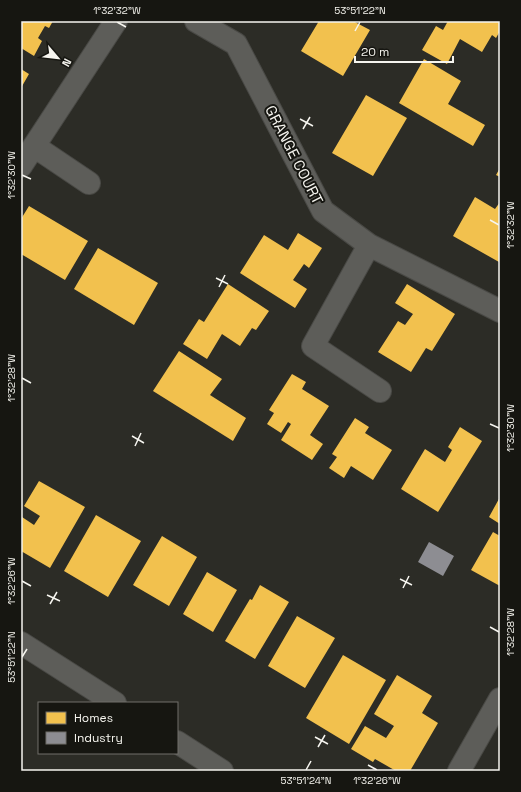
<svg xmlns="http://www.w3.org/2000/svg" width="521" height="792" font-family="'Space Grotesk',sans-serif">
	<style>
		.homes { fill: #f2c14e }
		.industry { fill: #8d8d92 }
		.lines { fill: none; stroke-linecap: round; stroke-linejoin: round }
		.street-casing { stroke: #494945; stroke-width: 24 }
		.street { stroke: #5d5d59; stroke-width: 22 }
		.ticks { fill: none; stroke: #f6f5ef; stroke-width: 1.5 }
		.labels { text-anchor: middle; stroke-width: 4; stroke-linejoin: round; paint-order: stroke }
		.street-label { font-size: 15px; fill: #f6f5ef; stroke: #161611 }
		.neatline { fill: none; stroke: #f6f5ef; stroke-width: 1.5 }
		.ticks-label { font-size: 10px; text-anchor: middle; fill: #f6f5ef }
	</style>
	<rect width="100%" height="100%" fill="#2c2c26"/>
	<path class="homes" d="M 21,21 L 53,21 L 49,28 L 45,26 L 38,38 L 42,41 L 34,56 L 21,48 Z
		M 319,21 L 353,21 L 370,30 L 343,76 L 301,51 Z
		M 448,21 L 500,21 L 500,31 L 496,38 L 492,35 L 482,52 L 460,39 L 447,64 L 422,50 L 436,26 L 443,30 Z
		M 424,59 L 461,81 L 448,104 L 485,125 L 473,146 L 399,103 Z
		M 21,69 L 29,74 L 21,88 Z
		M 366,95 L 407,118 L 373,176 L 332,153 Z
		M 500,168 L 500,177 L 496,175 Z
		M 475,197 L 495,209 L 500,202 L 500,259 L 499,262 L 453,236 Z
		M 29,206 L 88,241 L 65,280 L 21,254 L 21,219 Z
		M 298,233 L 322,248 L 309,268 L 304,264 L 293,280 L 307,289 L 295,308 L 240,273 L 264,235 L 288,250 Z
		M 98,248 L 158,283 L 134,325 L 74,289 Z
		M 228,284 L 269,311 L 256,330 L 252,328 L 240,346 L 222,334 L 207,359 L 183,344 L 199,319 L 204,322 Z
		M 407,284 L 455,314 L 432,351 L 426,348 L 411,372 L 378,352 L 398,321 L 405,325 L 413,314 L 395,303 Z
		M 179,351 L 222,379 L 210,395 L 246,418 L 233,441 L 153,391 Z
		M 292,374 L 306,382 L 302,389 L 329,406 L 310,435 L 323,444 L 312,460 L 281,440 L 291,424 L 288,422 L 281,433 L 267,424 L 274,413 L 269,410 Z
		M 355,418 L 369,427 L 365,433 L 392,450 L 373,480 L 351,466 L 344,478 L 329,468 L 337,457 L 332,454 Z
		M 460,427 L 482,441 L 438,512 L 401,489 L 425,449 L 445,462 L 452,450 L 448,447 Z
		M 39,481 L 85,507 L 50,568 L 21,551 L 21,518 L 22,517 L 34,525 L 40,516 L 24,506 Z
		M 500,497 L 500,524 L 489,517 Z
		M 96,515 L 141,541 L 108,597 L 64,571 Z
		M 493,532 L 500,536 L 500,586 L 471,570 Z
		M 162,536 L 197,557 L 169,606 L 133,585 Z
		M 207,572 L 237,590 L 213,632 L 183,614 Z
		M 260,585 L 289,602 L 255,659 L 225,641 L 250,599 L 252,600 Z
		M 297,616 L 335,638 L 305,688 L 268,666 Z
		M 343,655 L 386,680 L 349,744 L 306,718 Z
		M 397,675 L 432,696 L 422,713 L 438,723 L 410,771 L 396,771 L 375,759 L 373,762 L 351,749 L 365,726 L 386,738 L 394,726 L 374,714 Z"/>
	<path class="industry" d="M 429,542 L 454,556 L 443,576 L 418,562 Z"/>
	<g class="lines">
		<defs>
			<path id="street" d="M 196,21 L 236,44 L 323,211 L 369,245 L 500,311
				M 34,146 L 89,183
				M 21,166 L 116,21
				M 369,245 L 313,346 L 380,391
				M 21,643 L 115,703
				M 177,742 L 222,771
				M 459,771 L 500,699"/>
		</defs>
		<use href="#street" class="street-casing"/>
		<use href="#street" class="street"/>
	</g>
	<path class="ticks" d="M 117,22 L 126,27M 355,31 L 360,22M 300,119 L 313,126M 303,129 L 310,117M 22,175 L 31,179M 490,220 L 499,225M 216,278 L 228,284M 219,287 L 225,275M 22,378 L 31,383M 490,424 L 499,428M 132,436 L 144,443M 135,446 L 141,433M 400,579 L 412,585M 22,581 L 31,586M 403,588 L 409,576M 47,595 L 60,601M 50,604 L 57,592M 490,627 L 499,632M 22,657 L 27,649M 315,737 L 328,744M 318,747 L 325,735M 368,765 L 377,770M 306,770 L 311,761"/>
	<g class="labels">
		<g class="street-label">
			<text transform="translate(294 155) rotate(63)" y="5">GRANGE COURT</text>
		</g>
	</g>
	<rect width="521" height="792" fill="none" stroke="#161611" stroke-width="44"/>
	<rect x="38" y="702" width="140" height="52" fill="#161611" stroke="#706f6a"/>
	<rect x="46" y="712" width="20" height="12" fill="#f2c14e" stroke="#706f6a"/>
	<text x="74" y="722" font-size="12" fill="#f6f5ef">Homes</text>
	<rect x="46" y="732" width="20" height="12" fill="#8d8d92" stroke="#706f6a"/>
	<text x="74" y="742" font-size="12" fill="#f6f5ef">Industry</text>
	<g transform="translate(58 58) rotate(118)" stroke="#161611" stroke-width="3" paint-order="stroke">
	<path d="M0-3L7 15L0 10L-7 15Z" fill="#f6f5ef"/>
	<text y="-6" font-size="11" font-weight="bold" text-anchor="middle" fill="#f6f5ef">N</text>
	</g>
	<path d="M355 56v6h98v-6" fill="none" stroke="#f6f5ef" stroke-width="2"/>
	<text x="361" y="56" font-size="12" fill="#f6f5ef" stroke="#161611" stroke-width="3" paint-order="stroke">20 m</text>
	<rect x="22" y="22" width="477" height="748" class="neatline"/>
	<g class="ticks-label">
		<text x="117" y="14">1°32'32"W</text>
		<text x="360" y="14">53°51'22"N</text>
		<text transform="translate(11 175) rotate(-90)" y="4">1°32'30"W</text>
		<text transform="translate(510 225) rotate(-90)" y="4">1°32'32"W</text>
		<text transform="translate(11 378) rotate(-90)" y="4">1°32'28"W</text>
		<text transform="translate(510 428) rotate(-90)" y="4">1°32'30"W</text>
		<text transform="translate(11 581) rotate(-90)" y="4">1°32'26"W</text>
		<text transform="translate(510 632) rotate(-90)" y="4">1°32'28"W</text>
		<text transform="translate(11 657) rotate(-90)" y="4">53°51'22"N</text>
		<text x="306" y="784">53°51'24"N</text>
		<text x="377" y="784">1°32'26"W</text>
	</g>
</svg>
